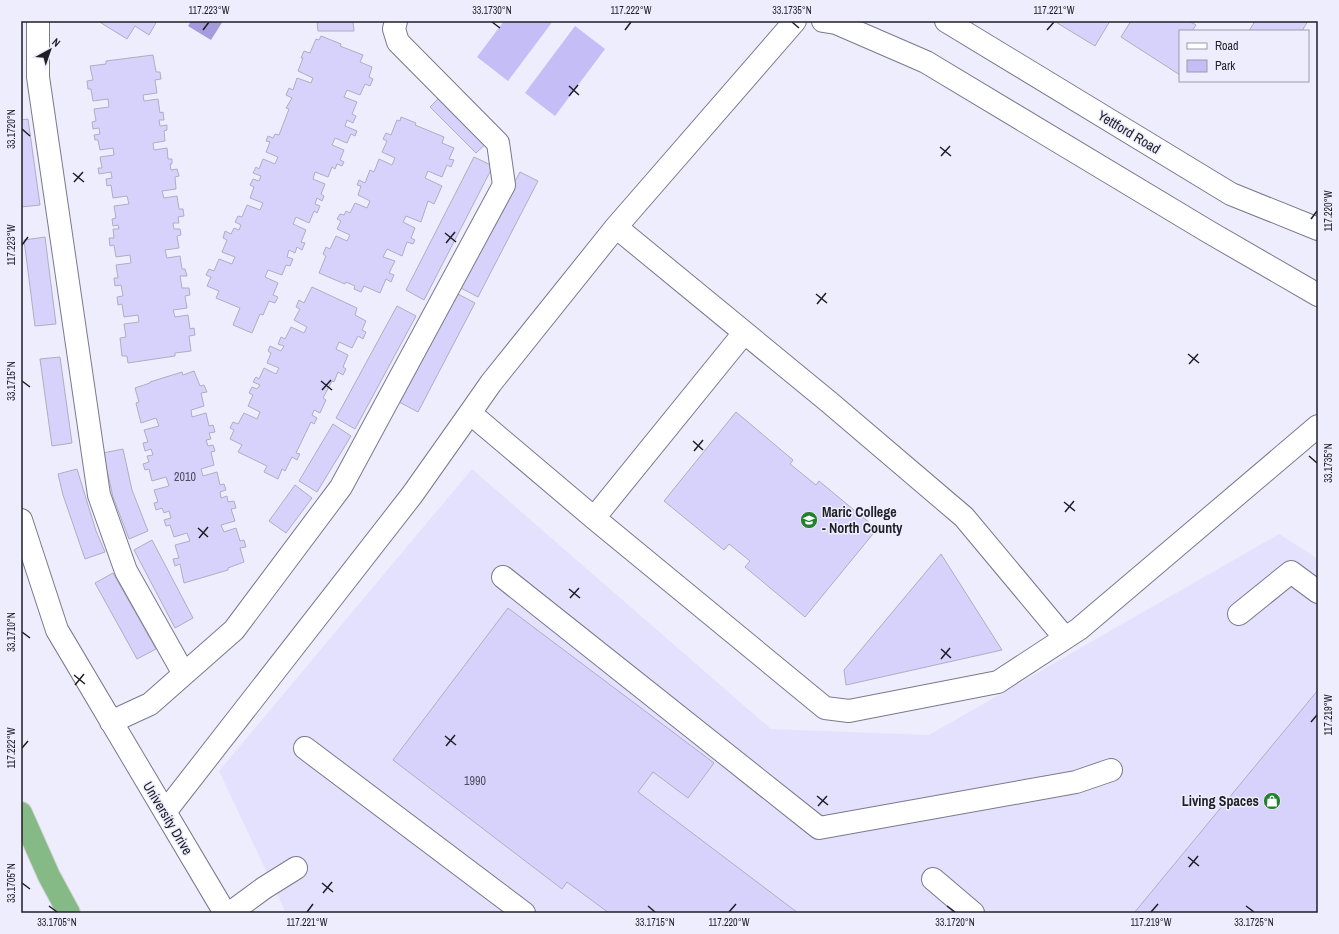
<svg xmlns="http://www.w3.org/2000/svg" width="1339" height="934" font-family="'Archivo Narrow',sans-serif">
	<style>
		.built { fill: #e4e1fe }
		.green { fill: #c4bdf6 }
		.water { fill: #a59bdd }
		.building { fill: #d6d2fb; stroke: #b0adc2 }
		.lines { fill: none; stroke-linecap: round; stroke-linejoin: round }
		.minor-casing { stroke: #7b798c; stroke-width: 24 }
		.highway-casing { stroke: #d2d2d4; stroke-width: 24 }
		.minor { stroke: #fff; stroke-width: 22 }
		.highway { stroke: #85b985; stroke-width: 22 }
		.ticks { fill: none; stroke: #1f1e26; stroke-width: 1.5 }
		.labels { text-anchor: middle; stroke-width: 3; stroke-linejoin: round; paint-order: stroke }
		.number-label { font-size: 12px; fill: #4d4b5b }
		.street-label { font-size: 14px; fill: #1f1e26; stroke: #eeedfe }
		.poi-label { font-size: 14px; font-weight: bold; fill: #1f1e26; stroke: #eeedfe; text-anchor: start }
		.neatline { fill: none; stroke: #1f1e26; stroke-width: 1.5 }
		.ticks-label { font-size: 10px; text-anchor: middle; fill: #1f1e26 }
	</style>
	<rect width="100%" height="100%" fill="#eeedfe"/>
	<path class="built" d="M 472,469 L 771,729 L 929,735 L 1279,534 L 1318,559 L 1318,913 L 286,913 L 219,771 Z"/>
	<path class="green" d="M 504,21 L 553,21 L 508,81 L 477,57 Z
		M 575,26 L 605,49 L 555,116 L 525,93 Z"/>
	<path class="water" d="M 191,21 L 223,21 L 211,40 L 188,26 Z"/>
	<path class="building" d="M 98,21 L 157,21 L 149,35 L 135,26 L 127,39 Z
		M 317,21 L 353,21 L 354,31 L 318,31 Z
		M 1054,21 L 1110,21 L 1095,46 Z
		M 1131,21 L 1189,21 L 1196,25 L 1192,31 L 1180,31 L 1180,75 L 1121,37 Z
		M 1255,21 L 1308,21 L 1302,31 L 1249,31 Z
		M 321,36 L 341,44 L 340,46 L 363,55 L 360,62 L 372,67 L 369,77 L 373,79 L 370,86 L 365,84 L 360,95 L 347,90 L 344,97 L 357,102 L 352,114 L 356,116 L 353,123 L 347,120 L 345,126 L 357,131 L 355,136 L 351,134 L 347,143 L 335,138 L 332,145 L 344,150 L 340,160 L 344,162 L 342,166 L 337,164 L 335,169 L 332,167 L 328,177 L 315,172 L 313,179 L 325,184 L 321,194 L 324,196 L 322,201 L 317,198 L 315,204 L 320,206 L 317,213 L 314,211 L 309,223 L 296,217 L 293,224 L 306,230 L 301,242 L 305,243 L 302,250 L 297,247 L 295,253 L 289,250 L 287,257 L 293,259 L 290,266 L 286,265 L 282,275 L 268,270 L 265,277 L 278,283 L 273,295 L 278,297 L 275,303 L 269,301 L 263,315 L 260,314 L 252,333 L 233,325 L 240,308 L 216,298 L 219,291 L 207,286 L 211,277 L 206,275 L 209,269 L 214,271 L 219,259 L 232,264 L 235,257 L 222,252 L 227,240 L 223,238 L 225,231 L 231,234 L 234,228 L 239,230 L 241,225 L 235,222 L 238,216 L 242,217 L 247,205 L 260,210 L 263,203 L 250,198 L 254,187 L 250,185 L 253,179 L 259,181 L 261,176 L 253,173 L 256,167 L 259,169 L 263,159 L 275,164 L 278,157 L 266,152 L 270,142 L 266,141 L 268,136 L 273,138 L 275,134 L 279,135 L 289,109 L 286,108 L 292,98 L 286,95 L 289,88 L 293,90 L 297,78 L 311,83 L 313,78 L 298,71 L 303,58 L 301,58 L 304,51 L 310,53 L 316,39 L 319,40 Z
		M 153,55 L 156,72 L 160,72 L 161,79 L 155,80 L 157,93 L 143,95 L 144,101 L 158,99 L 160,113 L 163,112 L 164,120 L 159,120 L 160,126 L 167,125 L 167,130 L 164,131 L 165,141 L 153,143 L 154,150 L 167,148 L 168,159 L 172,159 L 172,164 L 170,164 L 171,170 L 177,169 L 179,176 L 175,177 L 176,189 L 162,191 L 164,198 L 177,196 L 179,209 L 183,209 L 184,216 L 178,217 L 179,223 L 173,223 L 174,229 L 180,229 L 181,235 L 177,236 L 179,248 L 165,250 L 167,258 L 180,256 L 182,269 L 185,269 L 187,276 L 180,276 L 182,288 L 189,288 L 190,295 L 185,296 L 187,308 L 173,310 L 175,317 L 188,315 L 190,329 L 194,328 L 195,335 L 189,336 L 191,351 L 175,353 L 175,356 L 128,363 L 127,356 L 122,356 L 120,338 L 126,337 L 124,324 L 139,322 L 138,315 L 124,317 L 122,304 L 118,305 L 117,297 L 123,296 L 121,285 L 115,286 L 114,278 L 118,278 L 116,265 L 131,263 L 130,255 L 116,257 L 114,245 L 110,246 L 109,238 L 114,238 L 113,229 L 119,229 L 118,225 L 113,226 L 112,219 L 116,218 L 114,206 L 129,204 L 127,196 L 113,198 L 111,185 L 107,186 L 106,179 L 112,178 L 111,172 L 99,174 L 98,168 L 102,168 L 100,157 L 114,155 L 113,148 L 100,150 L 98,140 L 95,140 L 94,135 L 100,134 L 99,128 L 93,129 L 92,122 L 96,121 L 94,109 L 109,107 L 108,99 L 93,101 L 91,89 L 88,89 L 87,81 L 93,80 L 90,66 L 106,64 L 106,61 Z
		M 445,92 L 491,139 L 476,153 L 430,107 Z
		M 401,117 L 416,123 L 415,125 L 444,137 L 442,143 L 454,148 L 449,159 L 454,160 L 451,167 L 447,165 L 442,177 L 428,171 L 425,178 L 442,186 L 434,204 L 428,201 L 421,222 L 406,216 L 403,222 L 415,228 L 411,238 L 415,240 L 413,244 L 407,242 L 402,256 L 387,249 L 383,257 L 395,261 L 389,273 L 394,275 L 391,282 L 386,279 L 380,293 L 364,286 L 361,292 L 354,289 L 355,286 L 346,282 L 345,284 L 319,273 L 326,256 L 323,254 L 326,247 L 330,249 L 336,236 L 347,241 L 350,235 L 337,229 L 341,221 L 337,219 L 340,214 L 344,215 L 346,211 L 350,213 L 355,203 L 367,208 L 370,201 L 358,195 L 361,186 L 357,185 L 359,180 L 365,183 L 370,170 L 374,172 L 379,159 L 392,165 L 395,158 L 382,152 L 387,141 L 383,139 L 386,133 L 391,135 L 397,120 L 400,121 Z
		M 28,119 L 40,205 L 21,207 L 21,120 Z
		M 474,157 L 493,166 L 424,300 L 406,290 Z
		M 520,172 L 538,181 L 478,297 L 459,287 Z
		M 45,237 L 56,324 L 35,326 L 24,240 Z
		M 312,287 L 357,308 L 355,315 L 366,321 L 362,330 L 366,332 L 363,339 L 358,336 L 352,348 L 339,342 L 336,349 L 348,355 L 343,367 L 346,369 L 343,375 L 338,372 L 334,382 L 332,381 L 323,398 L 326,400 L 320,413 L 314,410 L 312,415 L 317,418 L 314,424 L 311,422 L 296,453 L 300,454 L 297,460 L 292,457 L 285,471 L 282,469 L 278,479 L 264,472 L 267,466 L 238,452 L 242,445 L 230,439 L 234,430 L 230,428 L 233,422 L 238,424 L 244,413 L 257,419 L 260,412 L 248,406 L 253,395 L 249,393 L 252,387 L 257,389 L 260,385 L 253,382 L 256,377 L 259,379 L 264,368 L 276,374 L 279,368 L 267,363 L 271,353 L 268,351 L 270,346 L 281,351 L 284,346 L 278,344 L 281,337 L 285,339 L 291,327 L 304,333 L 307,327 L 294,320 L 300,309 L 296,307 L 299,300 L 304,303 Z
		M 456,293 L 475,303 L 418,412 L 399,402 Z
		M 397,306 L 416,316 L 355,429 L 336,418 Z
		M 60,357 L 72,443 L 52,446 L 40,359 Z
		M 194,371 L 200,386 L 204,385 L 207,392 L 201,393 L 204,406 L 191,410 L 192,417 L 206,413 L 209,426 L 213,425 L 215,432 L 209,433 L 211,439 L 206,440 L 208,446 L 213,445 L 215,451 L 211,452 L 214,465 L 201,469 L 203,476 L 217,472 L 220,485 L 224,484 L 226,490 L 220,492 L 221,498 L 227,496 L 228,502 L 234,501 L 236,508 L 231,509 L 235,521 L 221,525 L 224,532 L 236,528 L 240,541 L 244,540 L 246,547 L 240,548 L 244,562 L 228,568 L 228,570 L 184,583 L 180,564 L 175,566 L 173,559 L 179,558 L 175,545 L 190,541 L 187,533 L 174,537 L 170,525 L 166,526 L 164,520 L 171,518 L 169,511 L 164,513 L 162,508 L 156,510 L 154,503 L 158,502 L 154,490 L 169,486 L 166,477 L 152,481 L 149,469 L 145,470 L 143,464 L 149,462 L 147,456 L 153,455 L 151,449 L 145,451 L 143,443 L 148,442 L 144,430 L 159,426 L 156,418 L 141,423 L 136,403 L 139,402 L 135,388 L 150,383 L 150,382 L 182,372 L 183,375 Z
		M 736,412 L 793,460 L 790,464 L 816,485 L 819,481 L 877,529 L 805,617 L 745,567 L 750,561 L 729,544 L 724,550 L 664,501 Z
		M 333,424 L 351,436 L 317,492 L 299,481 Z
		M 123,449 L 132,490 L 148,531 L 129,539 L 113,497 L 103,453 Z
		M 77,469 L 96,531 L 105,552 L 85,559 L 63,495 L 58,474 Z
		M 295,485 L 312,498 L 286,533 L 269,521 Z
		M 152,540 L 193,618 L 175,628 L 134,550 Z
		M 941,554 L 1002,650 L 846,685 L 844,670 Z
		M 113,573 L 156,649 L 137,659 L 95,583 Z
		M 508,608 L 714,763 L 688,798 L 653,772 L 638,792 L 798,913 L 609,913 L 567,882 L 562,889 L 393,760 Z
		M 1318,690 L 1318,913 L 1134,913 Z"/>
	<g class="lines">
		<defs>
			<path id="minor" d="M 38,21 L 38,77 L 99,495 L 126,571 L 184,674
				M 823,21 L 836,23 L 926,62 L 1209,232 L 1318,295
				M 946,21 L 1231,194 L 1318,229
				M 616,227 L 829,402 L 964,517 L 1065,638
				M 470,413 L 594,518 L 825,708 L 849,711 L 998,682 L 1079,629 L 1318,426
				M 594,518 L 744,333
				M 21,520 L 57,630 L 225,913
				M 503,577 L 819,828 L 1076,782 L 1111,770
				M 1239,614 L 1291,572 L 1318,592
				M 111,722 L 150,704 L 234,630 L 341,487 L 504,185 L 498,143 L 398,42 L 394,29 L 396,21
				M 305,748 L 524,913
				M 165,812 L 412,495 L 470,413 L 491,383 L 616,227 L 795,21
				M 933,879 L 973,913
				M 230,913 L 264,888 L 296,868"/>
			<path id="highway" d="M 21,813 L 49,876 L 69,913"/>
		</defs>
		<use href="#minor" class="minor-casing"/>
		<use href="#highway" class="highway-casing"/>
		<use href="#minor" class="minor"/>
		<use href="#highway" class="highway"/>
	</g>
	<path class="ticks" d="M 492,22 L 500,28M 792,22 L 799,28M 203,30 L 209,22M 625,30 L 631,22M 1047,30 L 1054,22M 569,86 L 579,95M 569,96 L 578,85M 22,129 L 30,136M 940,147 L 951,156M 941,156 L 950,146M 73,173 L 84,182M 74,182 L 83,172M 1311,219 L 1317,211M 445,233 L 456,242M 446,243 L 455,232M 22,245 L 28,237M 816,294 L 827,303M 817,304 L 826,293M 1188,354 L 1199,363M 1189,364 L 1198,354M 22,381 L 30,387M 321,381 L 332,390M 322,390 L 331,380M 693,441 L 703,450M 694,451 L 703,440M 1309,456 L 1317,463M 1064,502 L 1075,511M 1065,512 L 1074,501M 198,528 L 208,537M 199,538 L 208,527M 569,589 L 580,598M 570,598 L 579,588M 22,632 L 30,638M 941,649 L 951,658M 941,659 L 950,648M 74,675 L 85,684M 75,685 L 84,674M 1311,722 L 1317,715M 445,736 L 456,745M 446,746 L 455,735M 22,748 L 28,741M 817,796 L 828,805M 818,806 L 827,796M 1188,857 L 1199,866M 1189,867 L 1198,856M 22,883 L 30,889M 322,883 L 333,892M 323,893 L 332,882M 49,906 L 57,912M 648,906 L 655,912M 947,906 L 955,912M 1246,906 L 1254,912M 307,912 L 313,904M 729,912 L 736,904M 1151,912 L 1158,904"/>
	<defs>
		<symbol id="school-disc" viewBox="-11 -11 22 22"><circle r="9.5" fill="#25802f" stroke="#eeedfe"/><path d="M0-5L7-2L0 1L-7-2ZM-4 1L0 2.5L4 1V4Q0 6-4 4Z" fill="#fff"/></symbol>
		<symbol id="shop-disc" viewBox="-11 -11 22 22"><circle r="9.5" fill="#25802f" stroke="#eeedfe"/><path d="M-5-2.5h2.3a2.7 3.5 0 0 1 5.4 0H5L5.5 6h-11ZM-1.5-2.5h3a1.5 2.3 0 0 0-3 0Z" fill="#fff"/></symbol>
	</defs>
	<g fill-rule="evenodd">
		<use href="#school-disc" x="799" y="510" width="20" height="20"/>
		<use href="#shop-disc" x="1262" y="791" width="20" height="20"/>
	</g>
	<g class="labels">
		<g class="number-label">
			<text x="185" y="481">2010</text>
			<text x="475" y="785">1990</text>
		</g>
		<g class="street-label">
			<text transform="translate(1129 132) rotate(31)" y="5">Yettford Road</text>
			<text transform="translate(168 818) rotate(59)" y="5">University Drive</text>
		</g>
		<g class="poi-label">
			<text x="822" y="517">Maric College<tspan x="822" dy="16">- North County</tspan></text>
			<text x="1259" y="806" text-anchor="end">Living Spaces</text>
		</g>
	</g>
	<rect width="1339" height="934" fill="none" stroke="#eeedfe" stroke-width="44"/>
	<rect x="1179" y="30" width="130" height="52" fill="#eeedfe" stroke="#9b9aa8"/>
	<rect x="1187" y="43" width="20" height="6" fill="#ffffff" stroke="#9b9aa8"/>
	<text x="1215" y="50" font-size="12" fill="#1f1e26">Road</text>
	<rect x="1187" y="60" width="20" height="12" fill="#c4bdf6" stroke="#9b9aa8"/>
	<text x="1215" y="70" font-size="12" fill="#1f1e26">Park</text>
	<g transform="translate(50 50) rotate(40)" stroke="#eeedfe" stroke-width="3" paint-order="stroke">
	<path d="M0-3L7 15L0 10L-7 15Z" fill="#1f1e26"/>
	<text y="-6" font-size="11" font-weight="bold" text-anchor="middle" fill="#1f1e26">N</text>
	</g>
	<rect x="22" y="22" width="1295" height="890" class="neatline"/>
	<g class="ticks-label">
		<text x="209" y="14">117.223°W</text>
		<text x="492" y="14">33.1730°N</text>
		<text x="631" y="14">117.222°W</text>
		<text x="792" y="14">33.1735°N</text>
		<text x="1054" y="14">117.221°W</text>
		<text transform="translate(11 129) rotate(-90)" y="4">33.1720°N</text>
		<text transform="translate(1328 211) rotate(-90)" y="4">117.220°W</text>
		<text transform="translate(11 245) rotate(-90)" y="4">117.223°W</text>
		<text transform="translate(11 381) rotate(-90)" y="4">33.1715°N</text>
		<text transform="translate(1328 463) rotate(-90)" y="4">33.1735°N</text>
		<text transform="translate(11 632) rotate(-90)" y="4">33.1710°N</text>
		<text transform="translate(1328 715) rotate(-90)" y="4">117.219°W</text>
		<text transform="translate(11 748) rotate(-90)" y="4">117.222°W</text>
		<text transform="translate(11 883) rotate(-90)" y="4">33.1705°N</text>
		<text x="57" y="926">33.1705°N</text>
		<text x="307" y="926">117.221°W</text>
		<text x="655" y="926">33.1715°N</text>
		<text x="729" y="926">117.220°W</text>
		<text x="955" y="926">33.1720°N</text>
		<text x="1151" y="926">117.219°W</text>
		<text x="1254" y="926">33.1725°N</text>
	</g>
</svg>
